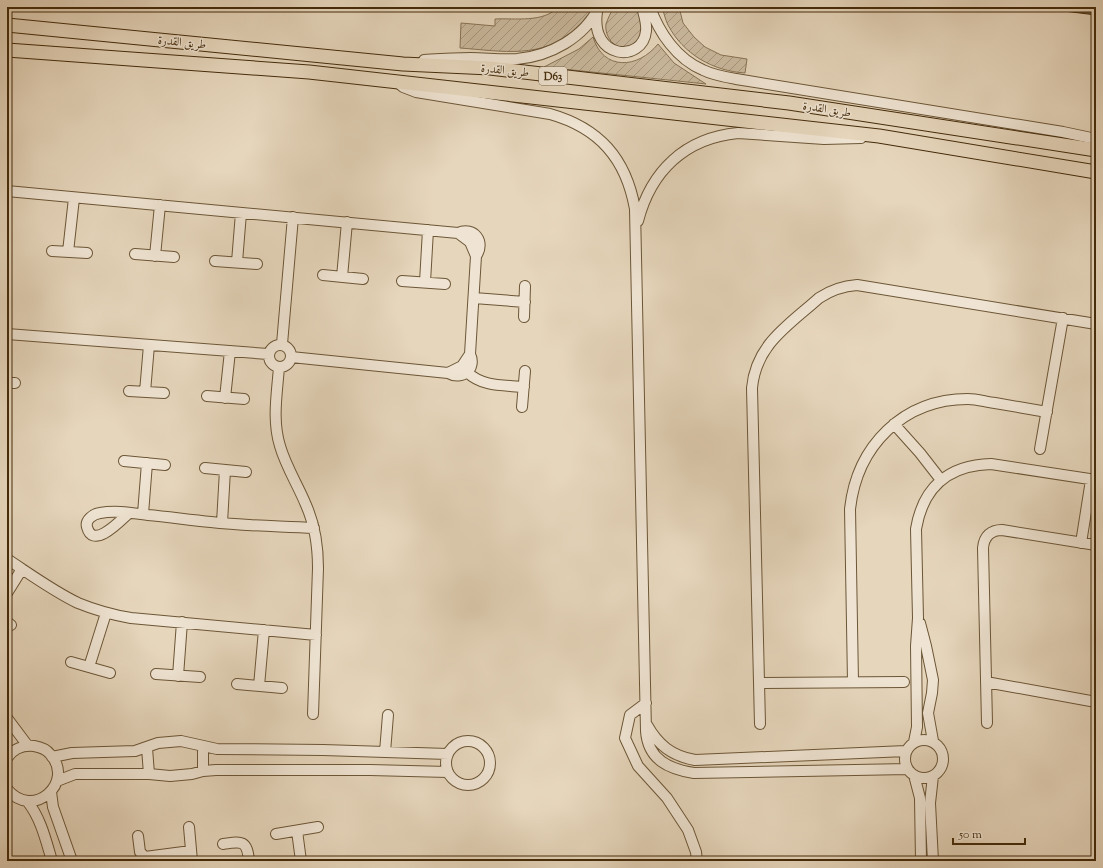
<svg xmlns="http://www.w3.org/2000/svg" width="1103" height="868" font-family="'Sorts Mill Goudy',Amiri,serif">
	<style>
		.garden { fill: url(#garden-furrows); stroke: #877254 }
		.lines { fill: none; stroke-linecap: round; stroke-linejoin: round }
		.minor-casing { stroke: #6c5636; stroke-width: 12 }
		.major-casing { stroke: #442b0a; stroke-width: 15 }
		.minor { stroke: #efe4d3; stroke-width: 10 }
		.major { stroke: #e6d6bc; stroke-width: 13 }
		.wall { fill: #837259; stroke: #442b0a }
		.shaded-wall { fill: #6a5c48; stroke: #442b0a }
		.labels { text-anchor: middle; stroke-width: 3; stroke-linejoin: round; paint-order: stroke }
		.shield { fill: #efe4d3; stroke: #776246; stroke-width: 1 }
		.shield-label { font-size: 11px; font-weight: bold; fill: #442b0a }
		.street-label { font-size: 12px; fill: #442b0a; stroke: #efe4d3 }
	</style>
	<defs>
		<pattern id="garden-furrows" width="10" height="10" patternUnits="userSpaceOnUse"><rect width="10" height="10" fill="#cab99e"/><path d="M-1 1l2-2M0 10L10 0M9 11l2-2" fill="none" stroke="#a6977f"/></pattern>
	</defs>
	<rect width="100%" height="100%" fill="#e6d6bc"/>
	<filter id="stains"><feTurbulence type="fractalNoise" baseFrequency=".005" numOctaves="4"/><feColorMatrix values="0 0 0 0 .2 0 0 0 0 .09 0 0 0 0 .02 0 0 0 .5 -.17"/></filter>
	<radialGradient id="worn" r=".72"><stop offset=".6" stop-color="#630" stop-opacity="0"/><stop offset="1" stop-color="#630" stop-opacity=".3"/></radialGradient>
	<path class="garden" d="M 558,7 L 594,7 C 589,15 583,22 576,28 C 543,60 502,51 460,48 L 461,23 L 495,26 L 495,19 C 515,18 544,23 558,7 Z
		M 614,7 L 641,7 L 644,20 L 641,40 C 637,42 632,47 628,48 C 615,51 604,36 606,24 C 608,18 611,12 614,7 Z
		M 662,7 L 679,7 L 683,23 L 694,37 L 705,47 L 721,55 L 747,59 L 745,73 C 713,71 683,54 668,25 C 665,19 664,13 662,7 Z
		M 593,37 C 603,71 638,69 658,44 L 674,63 L 706,84 L 544,67 L 579,49 Z"/>
	<g class="lines">
		<defs>
			<path id="minor" d="M 650,7 C 659,33 677,59 703,70 C 713,75 725,77 736,79 L 1063,132 L 1096,139
				M 597,12 C 590,60 643,63 646,31 C 647,23 644,15 642,7
				M 424,60 C 440,59 455,58 471,58 C 486,58 501,60 517,59 C 550,56 584,38 599,7
				M 397,82 L 403,87 L 416,92 L 550,114 C 599,128 626,158 635,209 L 646,731 C 648,760 669,769 694,773 L 908,769
				M 7,191 L 458,233 C 474,226 486,242 476,256
				M 638,221 C 651,171 685,138 738,133 L 824,139 L 861,138
				M 52,251 L 87,253
				M 68,252 L 74,198
				M 135,254 L 174,257
				M 155,256 L 160,205
				M 215,261 L 257,264
				M 237,262 L 241,213
				M 323,275 L 363,279
				M 342,277 L 347,222
				M 402,281 L 445,284
				M 425,282 L 428,230
				M 474,298 L 525,302
				M 524,317 L 525,286
				M 7,334 L 268,354
				M 282,344 L 293,217
				M269 356a11 11 0 1 1 22 0a11 11 0 1 1-22 0Z
				M 291,357 L 448,373 C 462,381 477,369 470,354
				M 279,367 C 277,394 272,420 280,446 C 286,467 298,485 306,505 C 315,525 318,546 318,568 L 313,714
				M 467,372 C 482,387 504,385 524,387
				M 448,373 L 462,366 L 470,354 L 476,256 L 470,242 L 458,233
				M 7,383 L 15,383
				M 129,391 L 164,393
				M 145,392 L 149,345
				M 207,396 L 244,399
				M 225,398 L 230,351
				M 522,407 L 525,371
				M 894,424 L 920,453 L 941,480
				M 1040,449 L 1063,318
				M 124,461 L 165,465
				M 205,468 L 246,472
				M 129,513 C 122,519 93,551 87,527 C 85,520 93,514 100,513 C 116,510 132,513 148,515 C 169,517 190,520 211,522 C 245,526 280,526 314,528
				M 143,514 L 147,463
				M 222,523 L 225,470
				M 1081,543 L 1091,480
				M 7,559 C 30,574 53,591 78,603 C 95,610 113,615 131,618 L 316,635
				M 7,593 L 22,569
				M 7,622 L 11,625
				M 920,623 L 926,646 L 933,680 L 932,693 L 928,713 L 933,741
				M 71,662 L 110,673
				M 89,667 L 106,613
				M 156,674 L 200,677
				M 178,676 L 182,622
				M 853,682 L 850,509 C 857,446 903,399 968,399 C 977,399 986,402 995,403 C 1012,406 1030,409 1047,412
				M 986,682 L 1096,702
				M 760,683 L 904,682
				M 237,684 L 282,688
				M 259,686 L 264,630
				M 646,703 L 630,715 L 625,738 L 638,766 L 667,798 L 688,830 L 696,852 L 697,861
				M 7,718 L 28,746
				M 987,723 L 983,548 C 984,536 991,530 1002,530 L 1096,545
				M 760,724 L 752,388 C 756,344 789,325 819,298 C 831,290 843,286 857,285 L 1096,324
				M 647,725 C 658,745 672,756 695,760 L 906,751
				M905 759a19 19 0 1 1 38 0a19 19 0 1 1-38 0Z
				M446 763a22 22 0 1 1 44 0a22 22 0 1 1-44 0Z
				M 914,742 L 917,727 L 916,646 L 918,618 L 916,529 C 923,487 949,465 991,464 L 1096,480
				M 147,748 L 149,774
				M 385,752 L 388,715
				M 52,757 L 72,753 L 135,751 L 158,743 L 181,741 L 217,749 L 323,750 L 448,754
				M 7,758 C 13,749 23,745 34,746 C 40,747 46,749 50,754 C 76,782 33,821 7,789
				M 203,771 L 203,747
				M 914,775 L 920,798 L 921,861
				M 57,781 L 75,774 L 149,774 L 170,776 L 192,774 L 203,771 L 216,770 L 370,770 L 448,772
				M 51,792 L 53,807 L 72,861
				M 27,801 C 41,818 46,841 52,861
				M 189,827 L 192,861
				M 297,831 L 301,861
				M 276,834 L 318,827
				M 138,836 L 140,852 L 145,857 L 191,851
				M 223,844 C 242,841 247,840 249,861
				M 933,861 L 930,803 L 933,776"/>
			<path id="major" d="M 7,25 L 403,64 L 490,68 L 789,103 L 1096,150
				M 7,50 L 309,72 L 879,136 L 1096,172"/>
		</defs>
		<use href="#minor" class="minor-casing"/>
		<use href="#major" class="major-casing"/>
		<use href="#minor" class="minor"/>
		<use href="#major" class="major"/>
	</g>
	<path class="wall" d="M 1037,7 L 1061,7 L 1060,11 Z"/>
	<path class="shaded-wall" d="M 1065,7 L 1096,7 L 1096,15 L 1064,11 Z"/>
	<g class="labels">
		<rect class="shield" x="539" y="67" width="28" height="18" rx="3"/>
		<g class="shield-label">
			<text x="553" y="80">D63</text>
		</g>
		<g class="street-label">
			<text transform="translate(182 42) rotate(6)" y="4">طريق القدرة</text>
			<text transform="translate(505 70) rotate(6)" y="4">طريق القدرة</text>
			<text transform="translate(827 109) rotate(9)" y="4">طريق القدرة</text>
		</g>
	</g>
	<rect width="1103" height="868" fill="none" stroke="#e6d6bc" stroke-width="24"/>
	<rect x="8" y="8" width="1087" height="852" fill="none" stroke="#442b0a" stroke-width="2"/>
	<rect x="12" y="12" width="1079" height="844" fill="none" stroke="#442b0a"/>
	<path d="M953 838v6h72v-6" fill="none" stroke="#442b0a" stroke-width="2"/>
	<text x="959" y="838" font-size="12" fill="#442b0a" stroke="#efe4d3" stroke-width="3" paint-order="stroke">50 m</text>
	<rect width="100%" height="100%" filter="url(#stains)"/>
	<rect width="100%" height="100%" fill="url(#worn)"/>
</svg>
